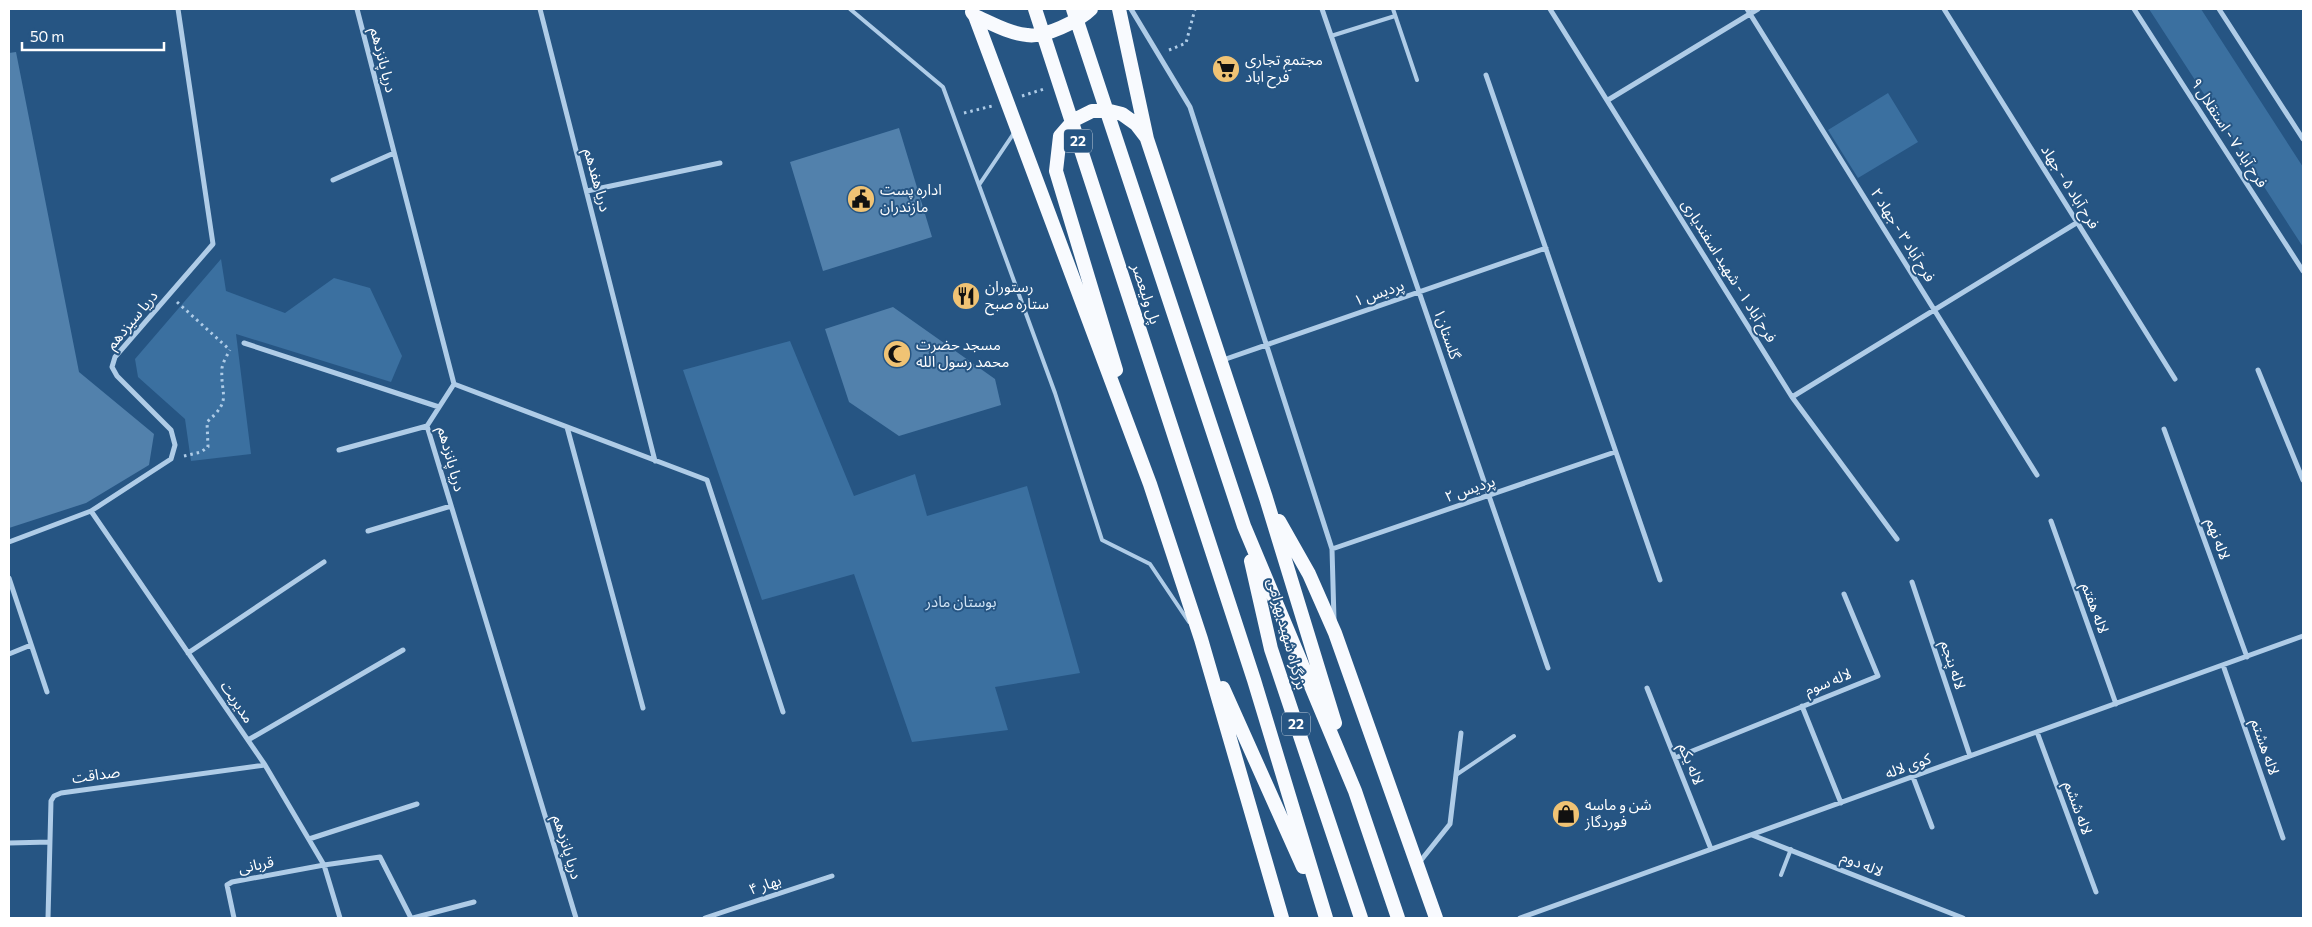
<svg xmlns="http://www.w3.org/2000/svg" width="2312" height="927" font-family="Commissioner,'Noto Sans Arabic',sans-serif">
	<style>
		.green { fill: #3b70a0 }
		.building { fill: #5281ac }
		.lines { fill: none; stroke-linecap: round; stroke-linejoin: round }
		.path { stroke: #afcce7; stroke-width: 3; stroke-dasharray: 2.5 4; stroke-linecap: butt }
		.service { stroke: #afcce7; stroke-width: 4 }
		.minor { stroke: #afcce7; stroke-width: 5 }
		.trunk { stroke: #f8fafe; stroke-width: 14 }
		.labels { text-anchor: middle; stroke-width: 4; stroke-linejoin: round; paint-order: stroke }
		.shield { fill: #265583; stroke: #beccda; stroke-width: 1 }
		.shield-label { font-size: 14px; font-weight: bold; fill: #fff }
		.street-label { font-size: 15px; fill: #fff; stroke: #265583 }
		.poi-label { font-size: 15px; fill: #fff; stroke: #265583; text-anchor: start }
		.park-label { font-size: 15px; fill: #d2e5f6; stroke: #265583 }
	</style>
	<rect width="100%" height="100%" fill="#265583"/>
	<path class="green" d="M 2149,9 L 2201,9 L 2303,167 L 2303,247 Z
		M 1888,93 L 1918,142 L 1858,178 L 1828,130 Z
		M 221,259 L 226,291 L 285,313 L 334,278 L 370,288 L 402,356 L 391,382 L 236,334 L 251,454 L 191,461 L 185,419 L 138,377 L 135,359 Z
		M 790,341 L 854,496 L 915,474 L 927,516 L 1027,486 L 1080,673 L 995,687 L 1008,730 L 912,742 L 854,574 L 762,600 L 683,370 Z"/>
	<path class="building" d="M 16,52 L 79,372 L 154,434 L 149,465 L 86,503 L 9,528 L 9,53 Z
		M 899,128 L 932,237 L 823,271 L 790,162 Z
		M 893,307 L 995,379 L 1001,405 L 899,436 L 849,402 L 825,329 Z"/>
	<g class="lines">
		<path class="path" d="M 1169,50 L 1186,43 L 1195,9
			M 1022,96 L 1044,89
			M 964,113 L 992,106
			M 177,302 L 230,350
			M 184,456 L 201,452 L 208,447 L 207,422 C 233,399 220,396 222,368 C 223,362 227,355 230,350"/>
		<path class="service" d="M 850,9 L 943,87 L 1055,393 L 1102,540 L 1150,564 L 1189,622
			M 1393,9 L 1417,80
			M 1331,36 L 1395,16
			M 979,185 L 1014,133
			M 1456,775 L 1514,736
			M 1781,875 L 1791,849"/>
		<path class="minor" d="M 357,9 L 454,384 L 427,426 L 576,918
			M 540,9 L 655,461
			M 1131,9 L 1190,107 L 1332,549 L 1334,620
			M 1322,9 L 1548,668
			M 1550,9 L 1792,397 L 1897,539
			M 1747,9 L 2037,475
			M 1944,9 L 2175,379
			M 2134,9 L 2303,271
			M 2219,9 L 2303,139
			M 1486,75 L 1660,580
			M 1608,100 L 1758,9
			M 333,180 L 394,153
			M 587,191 L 720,163
			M 244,343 L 439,407
			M 1223,360 L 1546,248
			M 2258,370 L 2303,480
			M 454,384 L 707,480 L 783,712
			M 1792,397 L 2078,222
			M 567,427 L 643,708
			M 2164,429 L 2247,657
			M 339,450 L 427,426
			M 91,511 L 265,765 L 324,865 L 340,918
			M 2051,521 L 2116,704
			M 368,531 L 451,506
			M 9,542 L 91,511 L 171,459 L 175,445 L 171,430 L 117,376 L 112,367 L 115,357 L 213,244 L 178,9
			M 1332,549 L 1615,452
			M 9,578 L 47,692
			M 1912,582 L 1970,756
			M 188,653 L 324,562
			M 9,654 L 31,645
			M 2223,665 L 2283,838
			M 1647,688 L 1711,849
			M 1802,706 L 1841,803
			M 2037,732 L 2096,892
			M 248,740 L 403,650
			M 1675,758 L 1878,676 L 1844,594
			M 1913,777 L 1932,827
			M 1752,835 L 1963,918
			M 309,839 L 417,804
			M 9,843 L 50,842
			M 1418,864 L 1450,824 L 1461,733
			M 48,918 L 51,801 L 54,796 L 61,793 L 265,765
			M 234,918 L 227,885 L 232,882 L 324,865 L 380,857 L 411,918
			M 413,918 L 474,902
			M 705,918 L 832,876
			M 1520,918 L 2303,636"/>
		<path class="trunk" d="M 1035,9 L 1254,680 L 1326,918
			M 1073,9 L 1244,526 L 1355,791 L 1398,918
			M 1119,9 L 1147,139 L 1266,498 L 1335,723
			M 972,12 L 975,16 C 991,23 1008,33 1027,35 C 1044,38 1079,21 1091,9
			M 975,16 L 1150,484 L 1201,639 L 1282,918
			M 1116,370 L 1056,171 L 1060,136 L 1074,120 L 1092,111 L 1110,111 L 1122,114 L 1136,124 L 1146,137
			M 1279,521 L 1309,574 L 1335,633 L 1436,918
			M 1251,561 L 1271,649 L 1361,918
			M 1223,688 L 1303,867"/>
	</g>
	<defs>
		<symbol id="supermarket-disc" viewBox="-11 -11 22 22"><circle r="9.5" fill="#f0c374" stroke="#265583"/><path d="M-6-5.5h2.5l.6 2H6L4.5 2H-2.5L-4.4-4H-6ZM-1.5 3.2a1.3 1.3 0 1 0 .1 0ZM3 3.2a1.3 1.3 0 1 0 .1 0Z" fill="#111"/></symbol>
		<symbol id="civic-disc" viewBox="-11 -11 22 22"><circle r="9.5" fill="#f0c374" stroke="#265583"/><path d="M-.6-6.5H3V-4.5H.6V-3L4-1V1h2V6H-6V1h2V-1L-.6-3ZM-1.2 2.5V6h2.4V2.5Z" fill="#111"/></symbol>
		<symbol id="restaurant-disc" viewBox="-11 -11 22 22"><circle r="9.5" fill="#f0c374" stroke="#265583"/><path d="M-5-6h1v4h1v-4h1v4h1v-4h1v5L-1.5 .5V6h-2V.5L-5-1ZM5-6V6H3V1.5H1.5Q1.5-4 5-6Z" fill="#111"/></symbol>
		<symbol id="mosque-disc" viewBox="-11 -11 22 22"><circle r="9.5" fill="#f0c374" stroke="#265583"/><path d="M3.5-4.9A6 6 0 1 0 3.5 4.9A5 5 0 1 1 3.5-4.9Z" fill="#111"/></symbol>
		<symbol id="shop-disc" viewBox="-11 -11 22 22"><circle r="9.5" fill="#f0c374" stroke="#265583"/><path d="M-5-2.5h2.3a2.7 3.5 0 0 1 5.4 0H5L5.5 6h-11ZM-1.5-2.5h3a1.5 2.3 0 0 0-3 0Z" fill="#111"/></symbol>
	</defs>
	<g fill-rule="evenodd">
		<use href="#supermarket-disc" x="1210" y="53" width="32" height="32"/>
		<use href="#civic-disc" x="845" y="183" width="32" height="32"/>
		<use href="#restaurant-disc" x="950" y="280" width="32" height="32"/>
		<use href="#mosque-disc" x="881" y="338" width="32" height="32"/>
		<use href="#shop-disc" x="1550" y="798" width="32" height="32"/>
	</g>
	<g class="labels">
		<g class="shield">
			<rect x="1064" y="129.5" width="28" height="23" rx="4"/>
			<rect x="1282" y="712.5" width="28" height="23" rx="4"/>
		</g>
		<g class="shield-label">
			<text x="1078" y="146">22</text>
			<text x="1296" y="729">22</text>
		</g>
		<g class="street-label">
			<text transform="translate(383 60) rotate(76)" y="5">دریا پانزدهم</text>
			<text transform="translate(2229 133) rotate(57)" y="5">فرح آباد ۷ - استقلال ۹</text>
			<text transform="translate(597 180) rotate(75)" y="5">دریا هفدهم</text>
			<text transform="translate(2070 187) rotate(58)" y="5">فرح آباد ۵ - جهاد</text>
			<text transform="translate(1903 235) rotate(58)" y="5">فرح آباد ۳ - جهاد ۲</text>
			<text transform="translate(1729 271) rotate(58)" y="5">فرح آباد ۱ - شهید اسفندیاری</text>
			<text transform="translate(1379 293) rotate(-19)" y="5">پردیس ۱</text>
			<text transform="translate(1146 294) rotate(72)" y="5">پل ولیعصر</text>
			<text transform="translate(132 320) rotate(-50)" y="5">دریا سیزدهم</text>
			<text transform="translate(1447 334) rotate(71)" y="5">گلستان۱</text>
			<text transform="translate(451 459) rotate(75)" y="5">دریا پانزدهم</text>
			<text transform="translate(1470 489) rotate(-19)" y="5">پردیس ۲</text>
			<text transform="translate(2218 539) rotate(70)" y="5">لاله نهم</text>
			<text transform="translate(2095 608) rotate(70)" y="5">لاله هفتم</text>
			<text transform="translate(1287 634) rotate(75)" y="5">بزرگراه شهید بهرامی</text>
			<text transform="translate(1953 665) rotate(72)" y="5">لاله پنجم</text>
			<text transform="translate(1828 682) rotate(-22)" y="5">لاله سوم</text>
			<text transform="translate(237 702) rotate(56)" y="5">مدیریت</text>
			<text transform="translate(2265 747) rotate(71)" y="5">لاله هشتم</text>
			<text transform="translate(1691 764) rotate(68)" y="5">لاله یکم</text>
			<text transform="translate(1908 766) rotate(-20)" y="5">کوی لاله</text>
			<text transform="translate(96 775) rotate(-8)" y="5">صداقت</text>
			<text transform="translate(2078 808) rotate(70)" y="5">لاله ششم</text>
			<text transform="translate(567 847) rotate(73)" y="5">دریا پانزدهم</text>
			<text transform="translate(1862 864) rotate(22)" y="5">لاله دوم</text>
			<text transform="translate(256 865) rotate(-11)" y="5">قربانی</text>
			<text transform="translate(765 885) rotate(-19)" y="5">بهار ۴</text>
		</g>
		<g class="poi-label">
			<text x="1245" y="65">مجتمع تجاری<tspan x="1245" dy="17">فرح اباد</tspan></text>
			<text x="880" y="195">اداره پست<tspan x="880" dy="17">مازندران</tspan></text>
			<text x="985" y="292">رستوران<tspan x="985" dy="17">ستاره صبح</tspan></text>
			<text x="916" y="350">مسجد حضرت<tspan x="916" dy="17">محمد رسول الله</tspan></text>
			<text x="1585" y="810">شن و ماسه<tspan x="1585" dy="17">فوردگاز</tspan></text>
		</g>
		<g class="park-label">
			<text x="961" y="607">بوستان مادر</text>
		</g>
	</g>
	<rect width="2312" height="927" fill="none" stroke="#ffffff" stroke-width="20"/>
	<path d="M22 42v8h142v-8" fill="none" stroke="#ffffff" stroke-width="2.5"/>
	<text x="30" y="42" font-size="15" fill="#ffffff" stroke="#265583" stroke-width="4" paint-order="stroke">50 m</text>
</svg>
